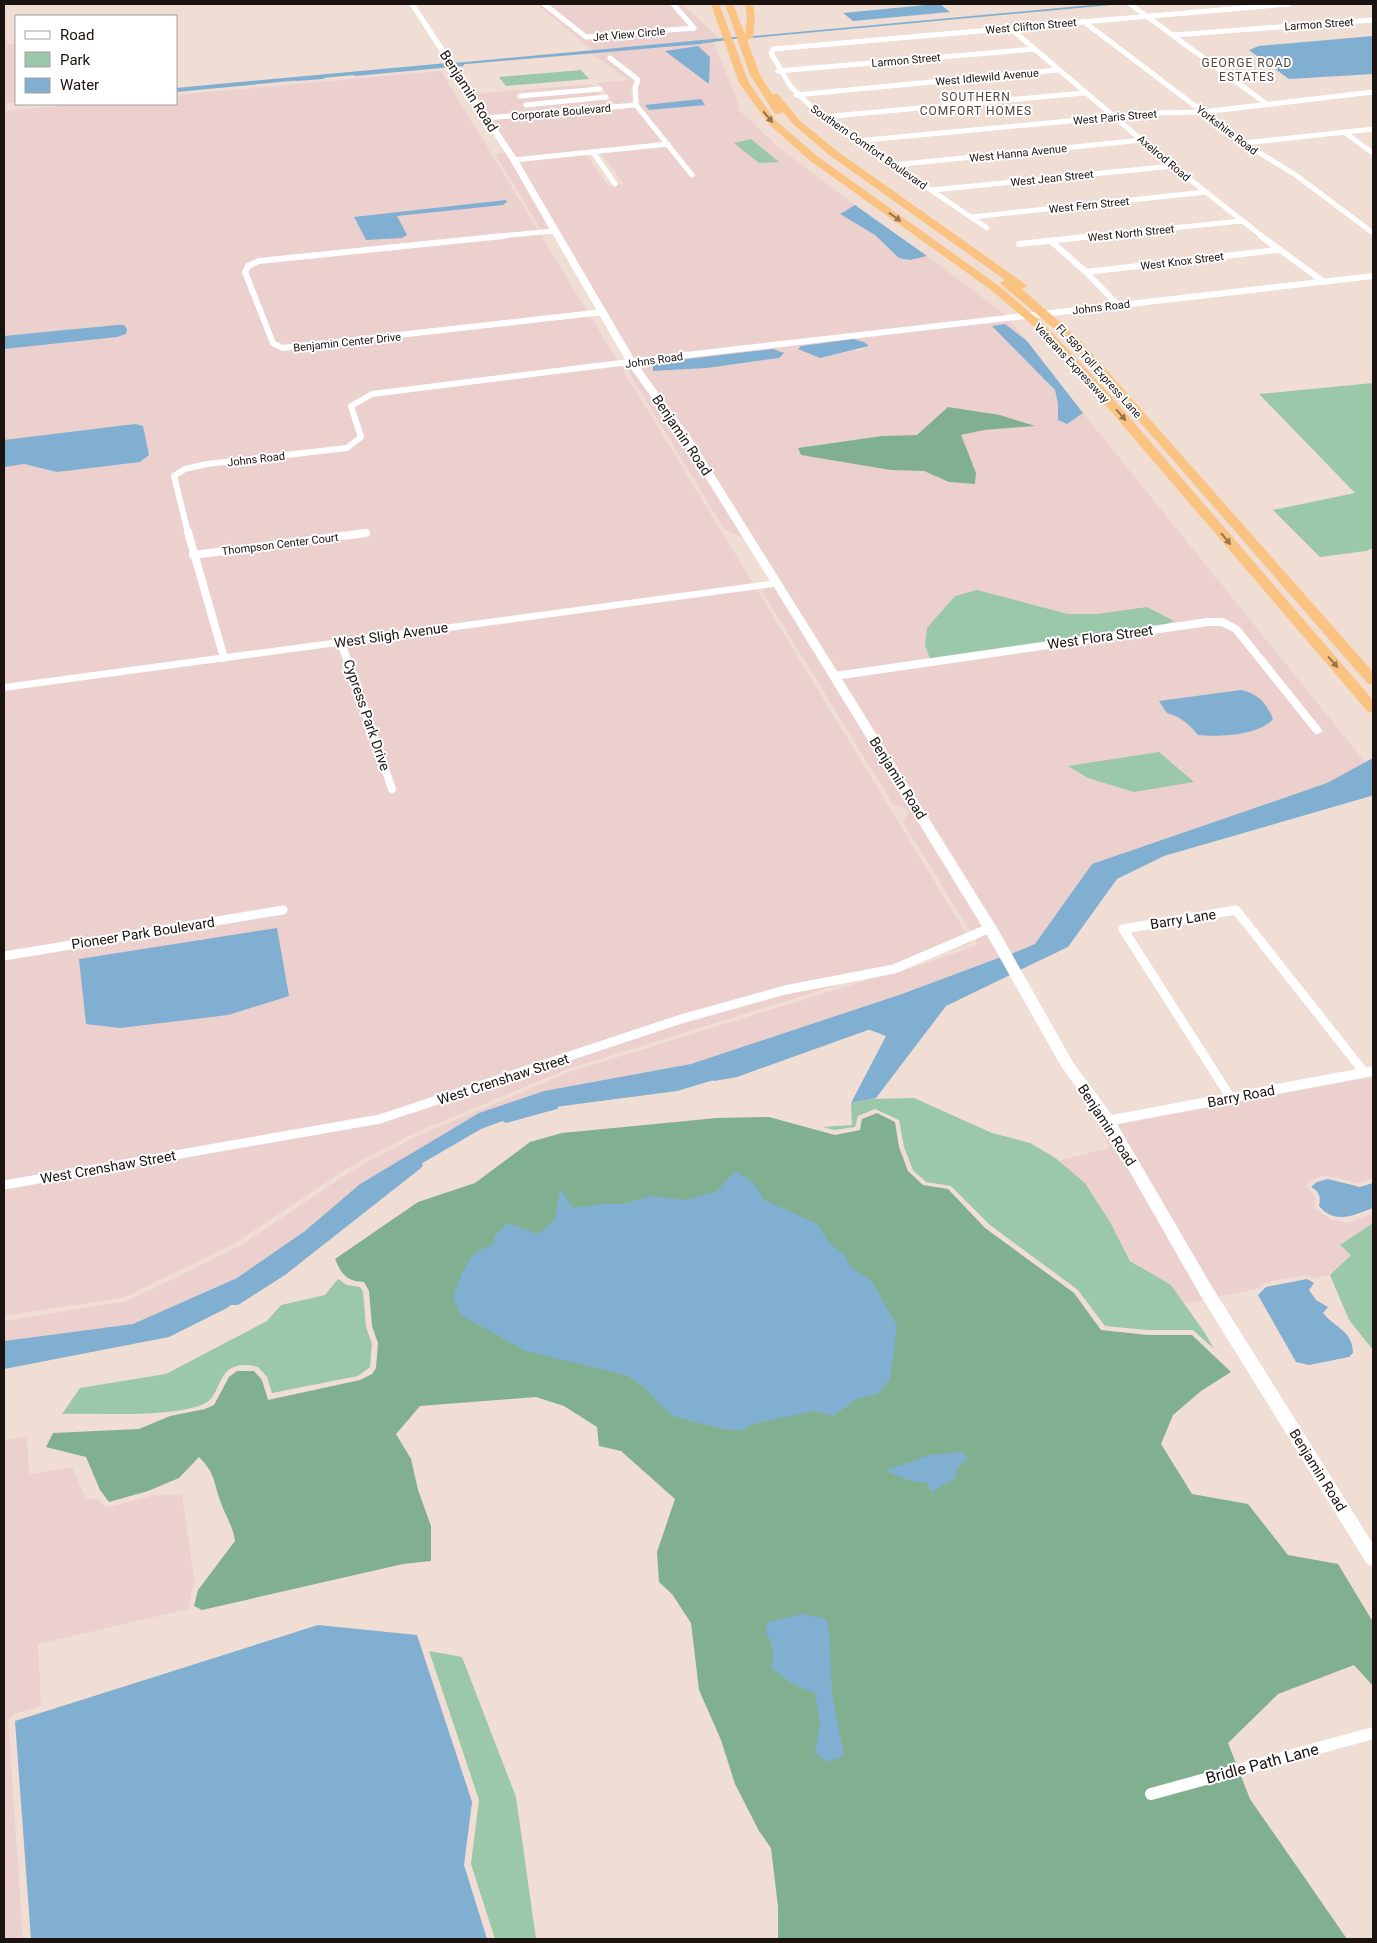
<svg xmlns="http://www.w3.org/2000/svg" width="1377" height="1943" font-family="Roboto,sans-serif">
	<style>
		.industrial { fill: #ebd0ce; fill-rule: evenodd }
		.green { fill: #9bc8a9 }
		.forest { fill: #80b08f }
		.water { fill: #81afd1 }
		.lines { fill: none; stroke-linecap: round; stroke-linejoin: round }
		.stream { stroke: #81afd1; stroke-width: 2 }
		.canal { fill: #81afd1; fill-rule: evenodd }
		.street-far4 { stroke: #fff; stroke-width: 5 }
		.street-far3 { stroke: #fff; stroke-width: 6 }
		.street-far2 { stroke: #fff; stroke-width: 8 }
		.street-far1 { stroke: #fff; stroke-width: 9 }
		.street { stroke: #fff; stroke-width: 12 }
		.secondary { fill: #fff; fill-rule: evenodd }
		.highway { fill: #fbc381; fill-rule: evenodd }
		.oneway { fill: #96744e }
		.labels { text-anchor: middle; stroke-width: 4; stroke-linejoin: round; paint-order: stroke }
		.far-street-label { font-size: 11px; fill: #1a1310; stroke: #fff }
		.far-neighbourhood-label { font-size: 12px; letter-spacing: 1px; fill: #56463e; stroke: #fff }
		.street-label { font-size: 14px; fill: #1a1310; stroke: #fff }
		.near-street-label { font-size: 16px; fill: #1a1310; stroke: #fff }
	</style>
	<rect width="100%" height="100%" fill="#f0ddd3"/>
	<path class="industrial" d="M 537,4 L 541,4 L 587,38 L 697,29 L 676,4 L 682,4 L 720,39 L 592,50 Z
		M 547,4 L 670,4 L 690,27 L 588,36 Z
		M 4,35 L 8,44 L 16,43 L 16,102 L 4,104 Z
		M 703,41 L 713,41 L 737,100 L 740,111 L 778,147 L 855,205 L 840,214 L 875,235 L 899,258 L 910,260 L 927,256 L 1007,316 L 635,361 L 518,161 L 586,154 L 608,186 L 624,184 L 601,153 L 665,146 L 690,176 L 696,176 L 639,105 L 638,88 L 641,79 L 626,66 L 611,57 L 606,58 L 635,80 L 631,88 L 632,104 L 616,106 L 598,83 L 628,80 L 591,53 L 701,44 ZM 751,139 L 778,161 L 778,162 L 735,143 Z
		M 441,71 L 972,943 L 567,1069 L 412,1134 L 348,1168 L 237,1242 L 125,1297 L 4,1316 L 4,111 L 79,104 L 176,104 L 176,95 Z
		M 592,84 L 596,88 L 517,96 L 518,98 L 597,91 L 602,96 L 522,104 L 523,106 L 604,99 L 609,106 L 489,117 L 474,94 Z
		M 634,106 L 663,143 L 516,159 L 490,119 Z
		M 506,153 L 511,161 L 549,230 L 542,231 L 495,154 Z
		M 1010,320 L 1027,341 L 1005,324 L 993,326 L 1055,390 L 1058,404 L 1058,420 L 1067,424 L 1083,413 L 1365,762 L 1327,783 L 1092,864 L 1035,944 L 1011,954 L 998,929 L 842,678 L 1212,624 L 1221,625 L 1232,630 L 1315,734 L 1324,732 L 1241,628 L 1225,620 L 1162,626 L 1173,621 L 1097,614 L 1068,614 L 1027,603 L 930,659 L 838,672 L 691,439 L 637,364 ZM 853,339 L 869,346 L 862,350 L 835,353 L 820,358 L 801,346 ZM 773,349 L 779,358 L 707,368 L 653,371 L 653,363 ZM 1000,415 L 1033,426 L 984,430 L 960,435 L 976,473 L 975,484 L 949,482 L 924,471 L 891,470 L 853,462 L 882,436 L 917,435 ZM 1241,690 L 1237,733 L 1198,735 L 1189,724 L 1176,715 L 1218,695 Z
		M 625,366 L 629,366 L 683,440 L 744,538 L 725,530 Z
		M 774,586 L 983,926 L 970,931 L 903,822 L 909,811 L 893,804 L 760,588 Z
		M 987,934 L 1001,957 L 902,994 L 691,1064 L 544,1091 L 479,1113 L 360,1184 L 305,1231 L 237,1278 L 133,1324 L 4,1341 L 4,1321 L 127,1301 L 240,1246 L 351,1171 L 415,1137 L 570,1072 L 877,977 L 897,973 L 975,946 L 977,944 L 975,939 Z
		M 1373,1077 L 1373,1178 L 1358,1183 L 1325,1175 L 1312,1179 L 1306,1185 L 1315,1197 L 1314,1208 L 1332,1220 L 1349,1223 L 1373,1213 L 1373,1223 L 1340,1245 L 1351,1255 L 1330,1275 L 1315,1278 L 1304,1275 L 1263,1283 L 1256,1289 L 1217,1297 L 1116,1125 Z
		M 1103,1125 L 1204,1300 L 1184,1304 L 1171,1285 L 1131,1261 L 1110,1222 L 1085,1183 L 1058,1161 L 1110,1148 L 1099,1126 Z
		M 27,1436 L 29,1474 L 72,1467 L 86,1499 L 98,1499 L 106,1508 L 151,1496 L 182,1494 L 195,1584 L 192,1590 L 188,1609 L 38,1644 L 41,1706 L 13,1714 L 8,1720 L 23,1939 L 4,1939 L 4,1440 Z"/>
	<path class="green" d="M 581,70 L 589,79 L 506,86 L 499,77 Z
		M 751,139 L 779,162 L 759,163 L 734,143 Z
		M 1373,383 L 1373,548 L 1366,551 L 1320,557 L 1273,510 L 1355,493 L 1259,394 Z
		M 977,590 L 1068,614 L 1097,614 L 1147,607 L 1174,621 L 1162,626 L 930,659 L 925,645 L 927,628 L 955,596 Z
		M 1159,752 L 1194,782 L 1134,792 L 1088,778 L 1068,766 Z
		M 914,1098 L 992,1133 L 1030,1143 L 1054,1157 L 1085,1183 L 1110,1222 L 1130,1261 L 1171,1285 L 1205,1333 L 1214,1349 L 1193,1330 L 1147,1330 L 1105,1326 L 1078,1290 L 990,1225 L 951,1186 L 926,1182 L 913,1170 L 904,1147 L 899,1120 L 875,1109 L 858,1116 L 855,1127 L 834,1130 L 823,1127 L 852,1125 L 851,1103 L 872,1099 Z
		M 1373,1223 L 1373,1350 L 1349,1320 L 1330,1275 L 1351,1255 L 1340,1245 Z
		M 338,1279 L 347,1285 L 360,1287 L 363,1292 L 366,1327 L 372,1344 L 370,1367 L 358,1376 L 272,1393 L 267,1377 L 258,1367 C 214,1356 224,1396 204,1404 C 171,1418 100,1413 62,1414 L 80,1388 L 166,1374 L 267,1321 L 281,1305 L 325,1295 Z
		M 429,1651 L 462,1657 L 516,1797 L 536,1939 L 495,1939 L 471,1864 L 479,1800 Z"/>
	<path class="forest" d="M 948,407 L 1000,415 L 1035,426 L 984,430 L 961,435 L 976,473 L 975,484 L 949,482 L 924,471 L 891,470 L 801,455 L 798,448 L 882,436 L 917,435 Z
		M 877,1113 L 895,1122 L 899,1147 L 908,1171 L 923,1185 L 948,1189 L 985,1228 L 1074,1293 L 1101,1330 L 1148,1335 L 1192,1335 L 1231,1372 L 1201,1391 L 1173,1415 L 1161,1444 L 1192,1494 L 1248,1504 L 1288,1555 L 1338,1564 L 1373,1622 L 1373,1686 L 1354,1665 L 1278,1694 L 1228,1743 L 1250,1799 L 1347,1939 L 778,1939 L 778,1907 L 771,1848 L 759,1831 L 735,1784 L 721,1740 L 699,1690 L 691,1623 L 672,1594 L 659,1582 L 657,1552 L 675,1499 L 621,1451 L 599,1446 L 597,1427 L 564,1406 L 536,1397 L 420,1406 L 396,1434 L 411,1459 L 418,1490 L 431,1526 L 431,1561 L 403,1564 L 202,1610 L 194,1606 L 198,1590 L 235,1541 C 233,1526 226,1517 221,1503 C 213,1482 216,1474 199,1457 L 179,1478 L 148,1491 L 109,1502 L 100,1490 L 86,1457 L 46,1447 L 53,1433 L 139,1429 L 170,1416 L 205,1409 L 214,1405 L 229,1377 L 237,1371 L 254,1371 L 262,1380 L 268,1400 L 360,1380 L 372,1374 L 376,1368 L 378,1343 L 372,1326 L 369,1291 L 364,1282 C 346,1281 342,1275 335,1259 L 418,1202 L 475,1183 L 530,1142 L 562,1133 L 717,1118 L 769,1117 L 835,1135 L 860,1130 L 862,1119 Z"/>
	<path class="water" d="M 936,4 L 940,4 L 950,12 L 853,21 L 843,13 Z
		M 1102,4 L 1122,4 L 752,38 L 753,36 Z
		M 1373,36 L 1373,74 L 1289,79 L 1249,50 L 1259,46 Z
		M 724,38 L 725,40 L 703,41 L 701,44 L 455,65 L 454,63 Z
		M 698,46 L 710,57 L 709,84 L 665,51 Z
		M 447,63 L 449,66 L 176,92 L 176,88 Z
		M 701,99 L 705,105 L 649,110 L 645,105 Z
		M 506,200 L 507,202 L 503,205 L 397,216 L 407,235 L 402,238 L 366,240 L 354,217 Z
		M 855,205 L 927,256 L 910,260 L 899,258 L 875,235 L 840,214 Z
		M 1005,324 L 1027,341 L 1083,413 L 1067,424 L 1058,420 L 1058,404 L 1055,390 L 992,326 Z
		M 117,325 L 124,325 L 127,329 L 126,334 L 117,337 L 4,349 L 4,336 Z
		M 853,339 L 864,342 L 869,346 L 820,358 L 798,349 L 801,346 Z
		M 773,349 L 784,353 L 779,358 L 707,368 L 653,371 L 653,363 Z
		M 135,424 L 143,426 L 149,455 L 140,462 L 57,472 L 24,464 L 4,467 L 4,440 Z
		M 1241,690 C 1258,694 1266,702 1273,719 C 1258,736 1219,737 1198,735 C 1189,724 1181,717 1167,713 L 1159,701 Z
		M 1373,758 L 1373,794 L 1371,796 L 1164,856 L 1117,879 L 1068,947 L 1020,970 L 1011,954 L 1035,944 L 1092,864 L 1327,783 Z
		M 277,928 L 289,996 L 228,1015 L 120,1028 L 86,1024 L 79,959 Z
		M 1001,957 L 1010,975 L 946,1006 L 876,1098 L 851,1103 L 886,1036 L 862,1027 L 724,1077 L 677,1091 L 532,1110 L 481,1129 L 388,1183 L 227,1308 L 169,1337 L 4,1369 L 4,1341 L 133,1324 L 237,1278 L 305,1231 L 360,1184 L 479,1113 L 544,1091 L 691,1064 L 902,994 Z
		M 735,1171 L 753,1182 L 764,1200 L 818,1224 L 829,1243 L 844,1254 L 851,1268 L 871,1280 L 897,1326 L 890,1379 L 878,1394 L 857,1399 L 833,1416 L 813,1411 L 753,1424 L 742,1430 L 723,1429 L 676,1417 L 661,1406 L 644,1387 L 626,1375 L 526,1351 L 461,1315 L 453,1297 L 462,1273 L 473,1254 L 495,1243 L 493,1237 L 508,1223 L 538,1234 L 555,1220 L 560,1189 L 573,1208 L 603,1204 L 623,1204 L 651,1196 L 685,1200 L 716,1192 Z
		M 1328,1179 L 1360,1187 L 1373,1183 L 1373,1208 C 1354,1215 1335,1225 1319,1206 C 1321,1197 1320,1192 1311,1187 L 1317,1182 Z
		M 1307,1279 L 1314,1283 L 1309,1290 L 1316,1300 L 1328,1307 L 1323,1313 C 1334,1327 1353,1331 1353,1353 L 1349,1357 L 1309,1365 L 1296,1362 L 1258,1295 L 1266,1287 Z
		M 963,1452 L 968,1459 L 957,1468 L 955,1479 L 931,1492 L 926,1482 L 915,1482 L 885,1471 L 930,1455 Z
		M 802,1614 L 826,1619 L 829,1629 L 832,1695 L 844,1756 L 827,1762 L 815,1752 L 820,1723 L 815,1693 C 797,1687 785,1680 771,1667 C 776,1652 772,1644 765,1630 L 768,1622 Z
		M 318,1625 L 417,1635 L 472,1802 L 464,1865 L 487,1939 L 31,1939 L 15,1721 Z"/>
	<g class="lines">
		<path class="stream" d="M 699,43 L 741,37
			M 355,75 L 463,65
			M 296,80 L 323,78"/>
		<path class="canal" d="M 877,1018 L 883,1022 L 882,1025 L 737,1077 L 714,1081 L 707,1077 L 709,1074 L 730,1070 Z
			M 552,1102 L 559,1106 L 557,1109 L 506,1123 L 499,1119 L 501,1116 Z
			M 416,1160 L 421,1162 L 423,1165 L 421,1168 L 285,1275 L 238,1305 L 228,1305 L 226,1301 L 228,1297 L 275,1267 L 411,1162 Z"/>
		<path class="street-far4" d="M 544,4 L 586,37 L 694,28
			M 673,4 L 694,28
			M 1130,4 L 1268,105
			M 1083,21 L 1244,143 L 1297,176 L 1373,233
			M 1010,28 L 1164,159 L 1263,237
			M 1174,35 L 1373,20
			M 610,58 L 638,80 L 635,88 L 636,105 L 692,175
			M 778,71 L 1035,49
			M 796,95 L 1058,70
			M 520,96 L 600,89
			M 526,105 L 606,97
			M 822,117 L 1084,93
			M 486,118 L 636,105
			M 1344,132 L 1373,153
			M 856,141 L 1155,113 L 1203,112 L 1373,92
			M 1244,143 L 1373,129
			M 593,152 L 615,184
			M 514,160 L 668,144
			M 893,165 L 1143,140
			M 932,190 L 1173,166
			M 972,217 L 1206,192
			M 987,228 L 820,115 L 791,87 L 771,53 L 773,49 L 1289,4
			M 490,237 L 554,231
			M 1082,237 L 1242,221"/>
		<path class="street-far3" d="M 503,236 L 259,261 L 248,266 L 245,272 L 273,343 L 282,348 L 603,312
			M 1261,236 L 1324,282
			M 1051,241 L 1086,272 L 1118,305
			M 1019,244 L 1094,236
			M 1086,272 L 1277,250
			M 188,533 L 174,476 L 185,469 L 207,464 L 347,448 L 361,437 L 351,406 L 372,394 L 669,357 L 1373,276
			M 362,533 L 366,533"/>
		<path class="street-far2" d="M 188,532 L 224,658
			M 193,555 L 366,533
			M 341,642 L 392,789
			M 835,676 L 1208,622 L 1222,622 L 1236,629 L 1317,730"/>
		<path class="street-far1" d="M 4,956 L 283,910
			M 1231,1098 L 1123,929 L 1236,910 L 1364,1072
			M 4,1185 L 380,1119 L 681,1019 L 785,990 L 894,969 L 990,928"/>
		<path class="street" d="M 1151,1794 L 1373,1733"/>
		<path class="secondary" d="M 409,4 L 415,4 L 518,160 L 636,362 L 692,439 L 997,928 L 1074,1064 L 1112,1115 L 1373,1066 L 1373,1076 L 1117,1124 L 1211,1285 L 1373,1544 L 1373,1566 L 1367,1564 L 1199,1293 L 1102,1123 L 1061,1066 L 983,928 L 774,587 L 4,691 L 4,684 L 770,581 L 682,440 L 627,363 L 510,160 Z"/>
		<path class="highway" d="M 711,4 L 719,4 L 749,83 L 775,120 L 817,156 L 999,286 L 1045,325 L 1104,388 L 1373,700 L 1373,713 L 1368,712 L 1096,394 L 1037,329 L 991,290 L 809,160 L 769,124 L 739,83 Z
			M 725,4 L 733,4 L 745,35 L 747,17 L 745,4 L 753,4 L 755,17 L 753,38 L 747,40 L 760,75 L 772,94 L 778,94 L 800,121 L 837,151 L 1025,284 L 1027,286 L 1022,289 L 1080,340 L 1373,672 L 1373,685 L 1368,684 L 1072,344 L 1002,285 L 1000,283 L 1005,280 L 829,155 L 794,125 L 782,111 L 781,114 L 775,114 L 750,75 Z"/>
	</g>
	<defs><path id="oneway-solid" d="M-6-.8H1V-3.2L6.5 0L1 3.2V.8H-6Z" transform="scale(1.25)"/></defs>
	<g class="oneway">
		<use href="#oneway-solid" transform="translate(768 117) rotate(50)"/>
		<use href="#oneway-solid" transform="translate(895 217) rotate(36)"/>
		<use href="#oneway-solid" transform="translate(1121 415) rotate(49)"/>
		<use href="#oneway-solid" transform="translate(1226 539) rotate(50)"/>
		<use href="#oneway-solid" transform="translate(1333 662) rotate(49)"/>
	</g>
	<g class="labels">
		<g class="far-street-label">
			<text transform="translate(1319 24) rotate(-4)" y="4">Larmon Street</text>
			<text transform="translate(1031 26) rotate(-5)" y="4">West Clifton Street</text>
			<text transform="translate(629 34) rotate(-5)" y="4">Jet View Circle</text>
			<text transform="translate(906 60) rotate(-5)" y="4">Larmon Street</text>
			<text transform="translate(987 77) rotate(-5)" y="4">West Idlewild Avenue</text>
			<text transform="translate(561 112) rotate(-5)" y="4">Corporate Boulevard</text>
			<text transform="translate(1115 117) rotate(-5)" y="4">West Paris Street</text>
			<text transform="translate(1227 130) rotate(37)" y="4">Yorkshire Road</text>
			<text transform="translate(869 147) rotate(35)" y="4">Southern Comfort Boulevard</text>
			<text transform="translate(1018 153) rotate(-6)" y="4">West Hanna Avenue</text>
			<text transform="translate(1164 158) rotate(40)" y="4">Axelrod Road</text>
			<text transform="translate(1052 178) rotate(-6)" y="4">West Jean Street</text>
			<text transform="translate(1089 205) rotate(-6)" y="4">West Fern Street</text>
			<text transform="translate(1131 233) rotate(-6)" y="4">West North Street</text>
			<text transform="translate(1182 261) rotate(-7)" y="4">West Knox Street</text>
			<text transform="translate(1101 307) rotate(-7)" y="4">Johns Road</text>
			<text transform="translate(347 342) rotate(-6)" y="4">Benjamin Center Drive</text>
			<text transform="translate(654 360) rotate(-8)" y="4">Johns Road</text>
			<text transform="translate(1072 363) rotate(47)" y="4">Veterans Expressway</text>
			<text transform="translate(1099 371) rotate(48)" y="4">FL 589 Toll Express Lane</text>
			<text transform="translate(256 459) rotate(-7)" y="4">Johns Road</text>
			<text transform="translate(280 544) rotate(-7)" y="4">Thompson Center Court</text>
		</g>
		<g class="far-neighbourhood-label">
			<text x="1247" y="67">GEORGE ROAD<tspan x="1247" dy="14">ESTATES</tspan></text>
			<text x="976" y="101">SOUTHERN<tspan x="976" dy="14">COMFORT HOMES</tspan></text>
		</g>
		<g class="street-label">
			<text transform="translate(469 91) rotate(57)" y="5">Benjamin Road</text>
			<text transform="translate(682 435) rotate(56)" y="5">Benjamin Road</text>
			<text transform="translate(391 635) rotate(-8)" y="5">West Sligh Avenue</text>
			<text transform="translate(1100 637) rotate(-8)" y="5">West Flora Street</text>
			<text transform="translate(367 715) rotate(71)" y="5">Cypress Park Drive</text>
			<text transform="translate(898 778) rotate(58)" y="5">Benjamin Road</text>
			<text transform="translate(1183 919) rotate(-9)" y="5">Barry Lane</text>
			<text transform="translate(143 933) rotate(-9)" y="5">Pioneer Park Boulevard</text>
			<text transform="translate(503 1079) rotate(-18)" y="5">West Crenshaw Street</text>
			<text transform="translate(1241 1096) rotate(-11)" y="5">Barry Road</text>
			<text transform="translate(1107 1125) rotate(57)" y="5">Benjamin Road</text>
			<text transform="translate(108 1167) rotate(-10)" y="5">West Crenshaw Street</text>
			<text transform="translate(1318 1470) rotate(58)" y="5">Benjamin Road</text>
		</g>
		<g class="near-street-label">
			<text transform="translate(1262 1763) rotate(-15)" y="6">Bridle Path Lane</text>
		</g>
	</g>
	<rect width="1377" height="1943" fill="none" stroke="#1a1310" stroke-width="10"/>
	<rect x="15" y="15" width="162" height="90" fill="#ffffff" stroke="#a3a19f"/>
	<rect x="25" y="31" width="25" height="8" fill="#ffffff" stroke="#a3a19f"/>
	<text x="60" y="40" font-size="15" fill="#1a1310">Road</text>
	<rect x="25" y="52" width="25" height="15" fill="#9bc8a9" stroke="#a3a19f"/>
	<text x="60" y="65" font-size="15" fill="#1a1310">Park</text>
	<rect x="25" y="78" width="25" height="15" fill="#81afd1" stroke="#a3a19f"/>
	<text x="60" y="90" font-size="15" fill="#1a1310">Water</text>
</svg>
